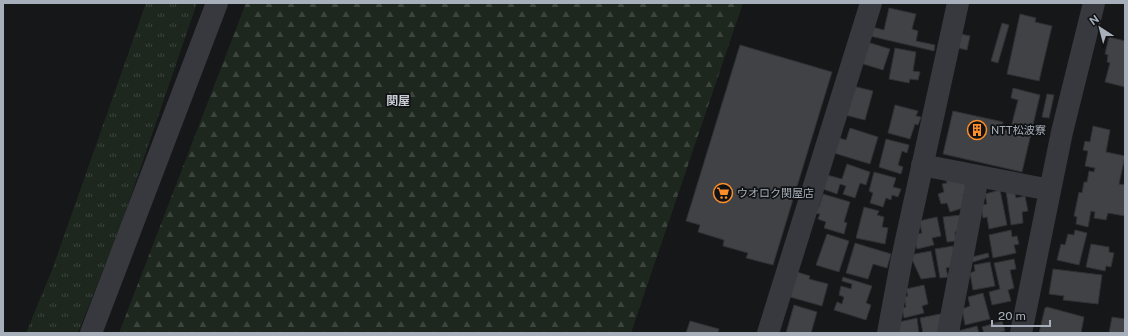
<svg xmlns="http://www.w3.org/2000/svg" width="1128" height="336" font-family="'Public Sans','Noto Sans JP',sans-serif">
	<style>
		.grass { fill: url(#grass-tufts) }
		.forest { fill: url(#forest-firs) }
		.building { fill: #404246; stroke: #303135 }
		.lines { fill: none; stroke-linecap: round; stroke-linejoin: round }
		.minor { stroke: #37393e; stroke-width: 22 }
		.labels { text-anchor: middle; stroke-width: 3.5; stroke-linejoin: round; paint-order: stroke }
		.poi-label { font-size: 11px; fill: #a7b0ba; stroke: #111214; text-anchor: start }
		.neighbourhood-label { font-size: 12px; font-weight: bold; fill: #c9ced5; stroke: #111214 }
	</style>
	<defs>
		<pattern id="grass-tufts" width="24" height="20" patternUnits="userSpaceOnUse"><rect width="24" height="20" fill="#1e271e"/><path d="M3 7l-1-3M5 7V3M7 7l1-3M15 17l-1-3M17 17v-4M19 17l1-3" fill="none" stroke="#3c443d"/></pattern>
		<pattern id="forest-firs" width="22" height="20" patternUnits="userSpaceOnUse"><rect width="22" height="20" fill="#1e271e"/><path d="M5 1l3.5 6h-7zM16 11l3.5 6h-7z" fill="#3c443d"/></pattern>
	</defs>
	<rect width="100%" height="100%" fill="#161719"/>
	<path class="grass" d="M 146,3 L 197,3 L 122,222 L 78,333 L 26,333 L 52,270 Z"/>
	<path class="forest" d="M 246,3 L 743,3 L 631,333 L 119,333 Z"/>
	<path class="building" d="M 889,8 L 916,14 L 912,29 L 918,31 L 916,41 L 935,45 L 934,51 L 870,36 L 872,27 L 884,30 Z
		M 1020,14 L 1036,18 L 1035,22 L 1052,26 L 1039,81 L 1007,74 Z
		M 1002,23 L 1009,25 L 998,63 L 991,61 Z
		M 961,34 L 970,36 L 967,50 L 958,48 Z
		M 1109,37 L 1125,41 L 1125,87 L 1105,82 L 1110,63 L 1107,62 L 1108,55 L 1105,54 Z
		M 867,42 L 890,49 L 883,70 L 860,63 Z
		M 740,45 L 832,72 L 773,265 L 746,258 L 748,253 L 723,246 L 724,240 L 698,232 L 700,225 L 686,221 Z
		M 895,48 L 916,52 L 913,71 L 920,72 L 918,80 L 910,79 L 909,83 L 889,79 Z
		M 853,86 L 873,91 L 865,120 L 845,115 Z
		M 1013,88 L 1040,95 L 1022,172 L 943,154 L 953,111 L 1003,122 L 1002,129 L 1010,131 L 1018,100 L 1011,98 Z
		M 1047,94 L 1054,95 L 1049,118 L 1042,117 Z
		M 895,105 L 918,111 L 916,116 L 921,117 L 918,125 L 915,124 L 910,139 L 888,133 Z
		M 1093,126 L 1110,130 L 1106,152 L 1125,156 L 1119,184 L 1125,185 L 1125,216 L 1108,213 L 1106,220 L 1094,218 L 1095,212 L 1091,211 L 1088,227 L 1076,224 L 1077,217 L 1074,216 L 1079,192 L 1082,193 L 1084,182 L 1087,182 L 1089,171 L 1094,172 L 1095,168 L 1085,166 L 1088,151 L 1083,150 L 1085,141 L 1090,142 Z
		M 850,128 L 878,137 L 870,164 L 834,153 L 839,138 L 846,140 Z
		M 886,139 L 909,145 L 907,153 L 902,151 L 898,165 L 903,167 L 901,174 L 879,167 Z
		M 847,164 L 870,172 L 866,185 L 860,183 L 855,198 L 843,194 L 846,186 L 840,184 L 837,194 L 823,189 L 827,175 L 842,179 Z
		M 874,172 L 896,178 L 893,187 L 901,189 L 898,197 L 892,195 L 891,200 L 886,198 L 883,207 L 870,203 L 873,193 L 869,191 Z
		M 944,175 L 966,181 L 969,193 L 963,195 L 966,207 L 950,212 L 947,203 L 941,204 L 938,194 L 944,192 L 942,184 L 947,183 Z
		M 1000,190 L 1007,225 L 989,229 L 987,217 L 983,218 L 981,205 L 987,204 L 985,194 Z
		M 1014,190 L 1016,198 L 1025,196 L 1028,211 L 1022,212 L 1023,223 L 1011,225 L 1006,191 Z
		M 823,194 L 850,202 L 844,222 L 847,223 L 844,234 L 824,228 L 826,222 L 818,219 L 820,214 L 813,213 L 815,206 L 819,207 Z
		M 864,207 L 879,211 L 877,215 L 884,217 L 882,227 L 888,228 L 885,244 L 856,238 Z
		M 961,215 L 963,231 L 955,232 L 956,241 L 947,242 L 943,217 Z
		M 937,217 L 941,236 L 932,238 L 934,245 L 917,249 L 913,235 L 922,233 L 919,221 Z
		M 1011,230 L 1012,237 L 1017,236 L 1019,244 L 1014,245 L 1016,253 L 993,258 L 989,235 Z
		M 1075,230 L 1087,233 L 1079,265 L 1057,260 L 1061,244 L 1065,245 L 1068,234 L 1074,235 Z
		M 827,234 L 849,241 L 839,272 L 816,265 Z
		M 855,243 L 891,254 L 887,268 L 873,264 L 868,279 L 846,273 Z
		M 1091,244 L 1109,247 L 1109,252 L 1114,253 L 1111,267 L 1106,266 L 1105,271 L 1086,267 Z
		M 953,246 L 956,266 L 946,268 L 948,277 L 940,278 L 935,249 Z
		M 931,251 L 936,277 L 921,279 L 910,255 Z
		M 988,253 L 989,257 L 973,262 L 972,257 Z
		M 1014,259 L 1016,269 L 1010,270 L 1014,288 L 1008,290 L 1011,301 L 992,305 L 989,292 L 1000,289 L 994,263 Z
		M 990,262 L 995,286 L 973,290 L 970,273 L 975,271 L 974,265 Z
		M 1053,269 L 1102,275 L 1098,304 L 1063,300 L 1064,296 L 1049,294 Z
		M 797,272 L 810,276 L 809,279 L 828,284 L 822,306 L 790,297 Z
		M 843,277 L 872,286 L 866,303 L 871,305 L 866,320 L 834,310 L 837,302 L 842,304 L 844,297 L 839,295 L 841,286 L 851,289 L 852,284 L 842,281 Z
		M 924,285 L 928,304 L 922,306 L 924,313 L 904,318 L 902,308 L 906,307 L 904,297 L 908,296 L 906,289 Z
		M 983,293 L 990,319 L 965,325 L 962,309 L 970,306 L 968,297 Z
		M 794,305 L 817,312 L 811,333 L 807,332 L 807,333 L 786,333 Z
		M 1047,307 L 1084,317 L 1081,333 L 1039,333 L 1045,308 Z
		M 945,313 L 942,333 L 923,333 L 920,318 Z
		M 1112,317 L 1125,319 L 1125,333 L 1109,333 Z
		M 917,318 L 919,333 L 896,333 L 899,322 Z
		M 690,321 L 719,329 L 718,333 L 686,333 Z
		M 1002,321 L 1005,331 L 997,333 L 984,333 L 982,327 Z
		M 977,326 L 979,333 L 959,333 L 958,331 Z"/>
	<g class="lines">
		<path class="minor" d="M 922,165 L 1050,190
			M 91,333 L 217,3
			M 768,333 L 871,3
			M 888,333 L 901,263 L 958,3
			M 948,333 L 978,176
			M 1021,333 L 1062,132 L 1094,3"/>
	</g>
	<defs>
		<symbol id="building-ring" viewBox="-11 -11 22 22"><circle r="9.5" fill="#111214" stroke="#ff8e28" stroke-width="1.5"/><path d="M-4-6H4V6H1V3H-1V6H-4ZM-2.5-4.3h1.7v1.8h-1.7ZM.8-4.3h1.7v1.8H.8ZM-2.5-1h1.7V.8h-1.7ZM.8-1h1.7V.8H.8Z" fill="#ff8e28"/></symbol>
		<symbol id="supermarket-ring" viewBox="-11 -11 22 22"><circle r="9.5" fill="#111214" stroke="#ff8e28" stroke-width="1.5"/><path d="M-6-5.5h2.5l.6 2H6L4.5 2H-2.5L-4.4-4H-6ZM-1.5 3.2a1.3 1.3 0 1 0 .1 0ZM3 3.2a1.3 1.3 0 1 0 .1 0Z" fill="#ff8e28"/></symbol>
	</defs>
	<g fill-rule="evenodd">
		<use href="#building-ring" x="966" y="119" width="22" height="22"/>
		<use href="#supermarket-ring" x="712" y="182" width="22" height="22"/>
	</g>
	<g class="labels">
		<g class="poi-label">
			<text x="991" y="134">NTT松波寮</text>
			<text x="737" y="197">ウオロク関屋店</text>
		</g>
		<g class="neighbourhood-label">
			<text x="398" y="105">関屋</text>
		</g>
	</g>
	<rect width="1128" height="336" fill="none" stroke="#a7b0ba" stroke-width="8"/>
	<g transform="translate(1100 28) rotate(324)" stroke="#111214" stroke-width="3" paint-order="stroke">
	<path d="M0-3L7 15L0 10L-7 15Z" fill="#a7b0ba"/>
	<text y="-6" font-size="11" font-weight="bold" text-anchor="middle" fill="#a7b0ba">N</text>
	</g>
	<path d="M992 320v6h58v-6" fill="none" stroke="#a7b0ba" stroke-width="2"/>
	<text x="998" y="320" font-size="12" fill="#a7b0ba" stroke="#111214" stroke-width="3" paint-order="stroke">20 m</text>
</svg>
